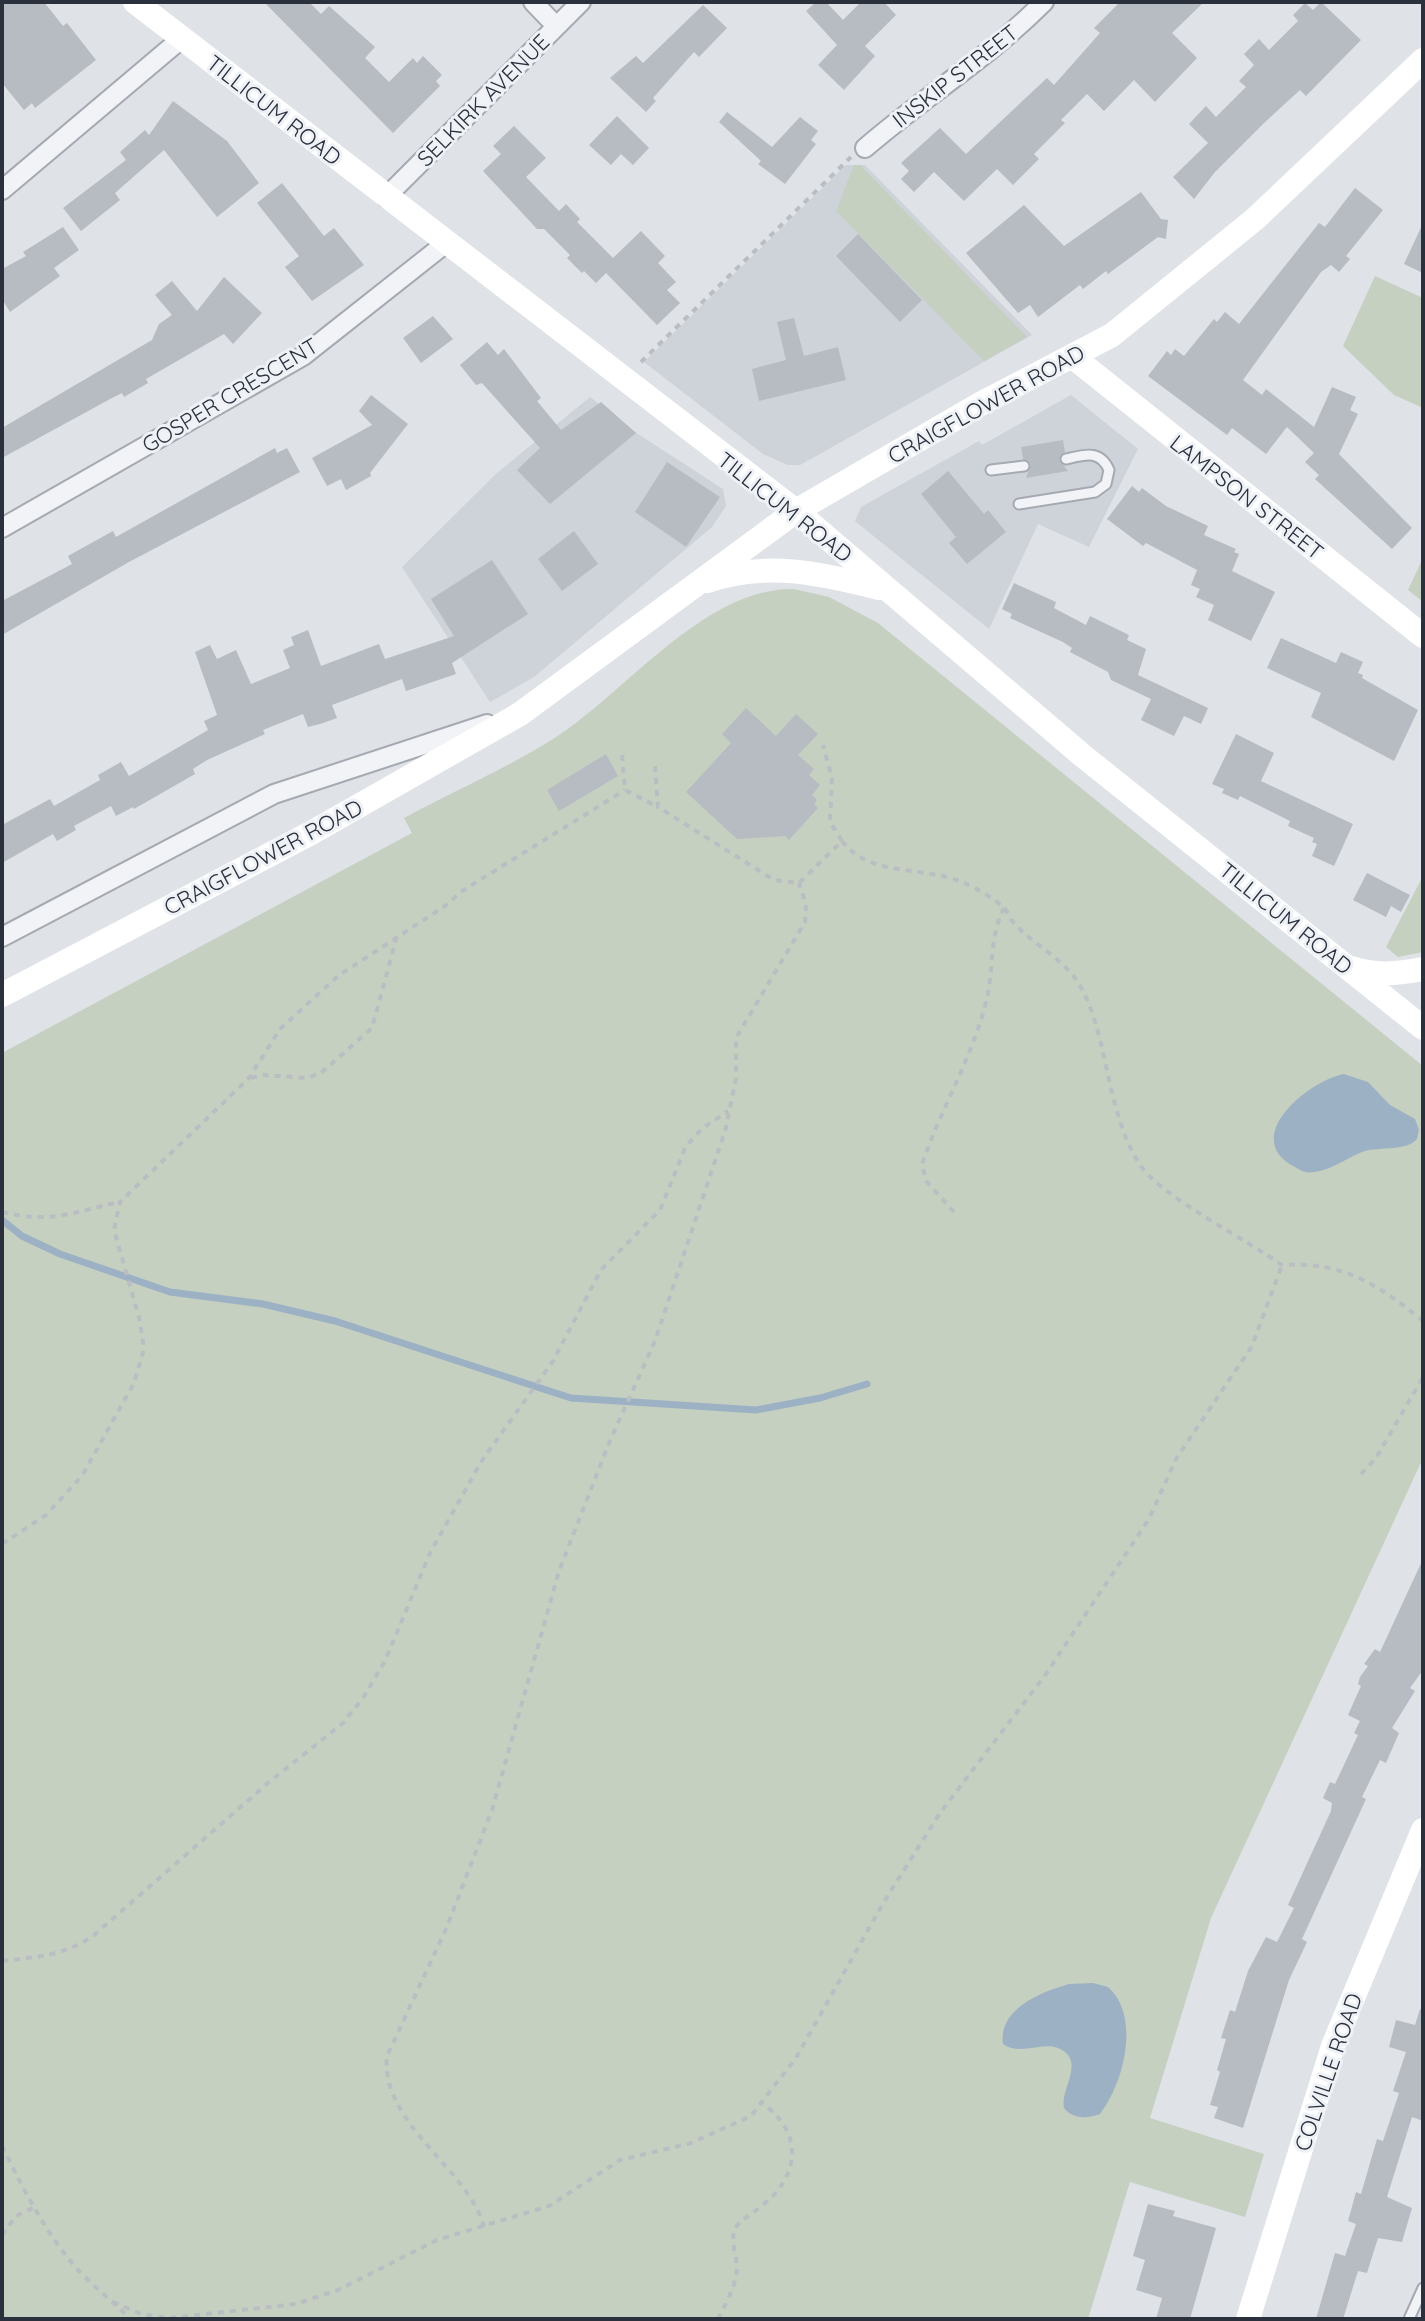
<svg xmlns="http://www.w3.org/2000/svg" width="1425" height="2321" font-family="Quicksand,sans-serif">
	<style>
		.built { fill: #ced2d9 }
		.green { fill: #c5d0c1 }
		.water { fill: #9db1c4 }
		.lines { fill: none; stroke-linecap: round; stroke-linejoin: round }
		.stream { stroke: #9db1c4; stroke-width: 7 }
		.building { fill: #b7bcc3 }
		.lane-casing { stroke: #a5a9b1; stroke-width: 13 }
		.street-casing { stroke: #a5a9b1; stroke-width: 22 }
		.path { stroke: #babdc2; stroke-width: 4; stroke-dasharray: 6 6; stroke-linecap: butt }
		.lane { stroke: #f2f3f6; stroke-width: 9 }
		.street { stroke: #f2f3f6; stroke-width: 18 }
		.secondary { stroke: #fff; stroke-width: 24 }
		.labels { text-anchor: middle; stroke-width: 6; stroke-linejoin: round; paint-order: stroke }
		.street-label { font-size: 22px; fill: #2a313d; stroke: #eef1f5 }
	</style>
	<rect width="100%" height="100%" fill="#dfe2e7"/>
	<path class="built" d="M 846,165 L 865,165 L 1032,335 L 800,465 L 788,465 L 763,454 L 644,362 Z
		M 1071,395 L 1138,449 L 1089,547 L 1038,524 L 989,629 L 855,521 L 861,507 L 979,441 L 982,445 Z
		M 590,397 L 638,434 L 723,489 L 726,506 L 712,527 L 534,677 L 490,702 L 402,567 L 497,473 Z"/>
	<path class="green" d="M 854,165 L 860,165 L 1027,337 L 984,361 L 836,211 Z
		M 1375,276 L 1423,298 L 1423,408 L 1394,395 L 1343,346 Z
		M 1423,558 L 1423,602 L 1408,590 Z
		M 794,589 L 829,597 L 878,623 L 1423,1066 L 1423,1458 L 1211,1918 L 1150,2118 L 1264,2154 L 1245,2217 L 1130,2182 L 1088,2319 L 2,2319 L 2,1053 L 412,833 L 404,818 C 456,790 517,764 565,731 C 631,685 709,587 794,589 Z
		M 1423,876 L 1423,952 L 1398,957 L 1386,947 Z"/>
	<path class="water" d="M 1344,1074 L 1368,1082 L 1390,1105 L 1415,1119 L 1419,1130 L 1417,1139 C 1407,1151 1380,1147 1365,1151 C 1347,1157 1333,1170 1314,1172 C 1304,1174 1299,1169 1291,1165 C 1242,1135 1310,1080 1344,1074 Z
		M 1069,1984 L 1093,1983 L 1108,1987 C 1141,2016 1124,2083 1100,2114 C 1088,2119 1072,2119 1064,2108 C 1060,2091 1082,2066 1065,2052 C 1046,2037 1023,2058 1003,2044 C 998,2009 1041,1992 1069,1984 Z"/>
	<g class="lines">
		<path class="stream" d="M 2,1220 L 22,1236 L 60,1254 L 170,1292 L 263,1304 L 335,1321 L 571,1398 L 756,1410 L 820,1398 L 867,1384"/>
	</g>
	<path class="building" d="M 2,2 L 44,2 L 63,26 L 67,23 L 96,60 L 35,108 L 32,103 L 24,110 L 2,83 Z
		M 264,2 L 309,2 L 321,14 L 329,6 L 375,47 L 365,58 L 389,82 L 413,58 L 417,63 L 423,56 L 442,75 L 436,81 L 440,86 L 393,133 Z
		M 816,2 L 826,2 L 843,20 L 861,2 L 884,2 L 896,15 L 865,46 L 875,56 L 844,90 L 818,65 L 837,45 L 806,11 Z
		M 1120,2 L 1204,2 L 1172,33 L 1197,58 L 1155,102 L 1134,80 L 1104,111 L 1087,94 L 1061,120 L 1065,123 L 1034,154 L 1039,159 L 1013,185 L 997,169 L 964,201 L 934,172 L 914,192 L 901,179 L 909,171 L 901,163 L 940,128 L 966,154 L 1047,78 L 1054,85 L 1100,33 L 1094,28 Z
		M 1321,2 L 1361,40 L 1306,96 L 1300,90 L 1264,123 L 1215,172 L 1194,199 L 1173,177 L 1208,143 L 1189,124 L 1206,106 L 1216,117 L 1246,87 L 1239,81 L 1254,65 L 1244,54 L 1259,39 L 1269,50 L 1298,21 L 1293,15 L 1305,3 L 1313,10 Z
		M 703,5 L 727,28 L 699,57 L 694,52 L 653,98 L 656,101 L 646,112 L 610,78 L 636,56 L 643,63 Z
		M 173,101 L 227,141 L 259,183 L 217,217 L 164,150 L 115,193 L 120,200 L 81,231 L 63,208 L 126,160 L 120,152 L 145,130 L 149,135 Z
		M 727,112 L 772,147 L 800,117 L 818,131 L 811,140 L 816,144 L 785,184 L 758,164 L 761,161 L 719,122 Z
		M 617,116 L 649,148 L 633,165 L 621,154 L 611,165 L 589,145 Z
		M 514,126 L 546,158 L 526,177 L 559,211 L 566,204 L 580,219 L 577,222 L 613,258 L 641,231 L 665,256 L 658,263 L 676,282 L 667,290 L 680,303 L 657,325 L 606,273 L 596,283 L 584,271 L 582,273 L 567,258 L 570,255 L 544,229 L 537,229 L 483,171 L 501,154 L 493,146 Z
		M 282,183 L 324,236 L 334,228 L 364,265 L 312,301 L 285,267 L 299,256 L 257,203 Z
		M 1355,188 L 1383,210 L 1346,256 L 1350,259 L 1339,272 L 1331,265 L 1321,272 L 1243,380 L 1262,395 L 1266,389 L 1314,427 L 1332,387 L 1356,397 L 1350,410 L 1358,414 L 1339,454 L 1412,528 L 1392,549 L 1315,479 L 1319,475 L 1305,462 L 1314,453 L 1287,427 L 1266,454 L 1232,428 L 1227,435 L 1148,376 L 1167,351 L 1171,355 L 1175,349 L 1184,356 L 1214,319 L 1217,322 L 1225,312 L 1239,324 L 1319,223 L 1325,227 Z
		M 1141,192 L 1161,219 L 1168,220 L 1166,239 L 1158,237 L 1108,274 L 1106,271 L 1083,289 L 1080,285 L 1038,317 L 1030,305 L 1018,313 L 966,253 L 1024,205 L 1064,246 Z
		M 1423,223 L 1423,273 L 1404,264 Z
		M 63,227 L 79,250 L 54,268 L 60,276 L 10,312 L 2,299 L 2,269 L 26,256 L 23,252 Z
		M 858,234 L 922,300 L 900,322 L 836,256 Z
		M 224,277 L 262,313 L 233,344 L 224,334 L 146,379 L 148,383 L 124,397 L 122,393 L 112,398 L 2,458 L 2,428 L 152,340 L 159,324 L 172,315 L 155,295 L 172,281 L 197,311 Z
		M 433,316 L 453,339 L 421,363 L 403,338 Z
		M 794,318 L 804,356 L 838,347 L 846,380 L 759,401 L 752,369 L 786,360 L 777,322 Z
		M 487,342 L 498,355 L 504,349 L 541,398 L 537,401 L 561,430 L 601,402 L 636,433 L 550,504 L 517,470 L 540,448 L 482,383 L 476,385 L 460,365 Z
		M 371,395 L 408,424 L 370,473 L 371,476 L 346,490 L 341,479 L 327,486 L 312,458 L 372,425 L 359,411 Z
		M 1063,440 L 1065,452 L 1059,460 L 1068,471 L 1026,478 L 1031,464 L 1023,459 L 1021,447 Z
		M 275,448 L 277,453 L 287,448 L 300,472 L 129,562 L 2,635 L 2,601 L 72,564 L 68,556 L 113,531 L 116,537 Z
		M 667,462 L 720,497 L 686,547 L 635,512 Z
		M 948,471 L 984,514 L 988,510 L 1006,532 L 967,564 L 949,543 L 956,537 L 921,494 Z
		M 1132,486 L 1139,492 L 1142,488 L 1166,506 L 1208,526 L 1204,535 L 1236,549 L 1234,552 L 1239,554 L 1232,571 L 1275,592 L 1251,641 L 1208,620 L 1214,605 L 1196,597 L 1200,589 L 1191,585 L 1197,570 L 1146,543 L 1143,546 L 1107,519 Z
		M 574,531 L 598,564 L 562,591 L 538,559 Z
		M 492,560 L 528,614 L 452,663 L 456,674 L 406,691 L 402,679 L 332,705 L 337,718 L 320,724 L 308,727 L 303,714 L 263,730 L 265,734 L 207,760 L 193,769 L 195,774 L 134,809 L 133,807 L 116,816 L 111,806 L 74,826 L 76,830 L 57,841 L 53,834 L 2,863 L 2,825 L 50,799 L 54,806 L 100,780 L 98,775 L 121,762 L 129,776 L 208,730 L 204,721 L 217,715 L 195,652 L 210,645 L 217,659 L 236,650 L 251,684 L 290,668 L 283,650 L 294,645 L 291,637 L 308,630 L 321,666 L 379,644 L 385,659 L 454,636 L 431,599 Z
		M 1014,583 L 1056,602 L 1054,608 L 1086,625 L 1090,616 L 1129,635 L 1127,640 L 1146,649 L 1138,675 L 1208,708 L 1201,724 L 1184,716 L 1174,736 L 1141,720 L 1151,699 L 1111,680 L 1108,672 L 1070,652 L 1072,648 L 1063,642 L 1010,618 L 1012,614 L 1002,609 Z
		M 1281,638 L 1336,663 L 1341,652 L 1363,662 L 1358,673 L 1363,675 L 1362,678 L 1418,710 L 1394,761 L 1311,717 L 1321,693 L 1267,668 Z
		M 746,708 L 776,736 L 796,714 L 818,734 L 798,755 L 814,769 L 809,775 L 820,785 L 812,795 L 817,800 L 814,804 L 818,808 L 789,840 L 785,836 L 737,839 L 686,792 L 731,743 L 722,734 Z
		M 1236,734 L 1274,753 L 1261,781 L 1353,824 L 1334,866 L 1312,856 L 1317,844 L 1312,842 L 1314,838 L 1288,826 L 1290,821 L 1240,796 L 1238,800 L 1222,793 L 1224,789 L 1212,784 Z
		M 606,754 L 618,776 L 559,811 L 547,790 Z
		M 1367,873 L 1410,895 L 1401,912 L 1391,906 L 1386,917 L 1353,900 Z
		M 1423,1559 L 1423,1670 L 1410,1688 L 1415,1691 L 1392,1728 L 1399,1733 L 1386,1763 L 1380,1760 L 1362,1797 L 1366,1799 L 1302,1939 L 1307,1942 L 1289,1980 L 1243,2128 L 1214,2118 L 1218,2107 L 1210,2105 L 1220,2072 L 1217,2070 L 1226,2039 L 1221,2038 L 1230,2010 L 1235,2012 L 1248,1971 L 1266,1937 L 1277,1942 L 1294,1908 L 1288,1905 L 1331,1811 L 1332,1803 L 1323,1798 L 1330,1782 L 1335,1784 L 1358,1735 L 1354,1733 L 1360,1721 L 1348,1715 L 1361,1686 L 1358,1684 L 1360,1677 L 1368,1666 L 1364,1664 L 1375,1649 L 1380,1652 Z
		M 1420,2009 L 1423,2010 L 1423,2121 L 1412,2117 L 1387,2197 L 1412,2208 L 1402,2242 L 1378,2238 L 1367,2273 L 1358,2271 L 1343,2319 L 1316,2319 L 1335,2253 L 1345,2256 L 1356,2224 L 1348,2221 L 1356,2192 L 1361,2194 L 1377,2139 L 1383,2141 L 1399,2093 L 1393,2091 L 1406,2052 L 1389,2047 L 1396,2020 L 1415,2025 Z
		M 1148,2204 L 1175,2211 L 1173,2216 L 1216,2228 L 1190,2319 L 1156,2319 L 1162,2298 L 1136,2290 L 1145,2260 L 1133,2256 Z"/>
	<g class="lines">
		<defs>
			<path id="lane" d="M 991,470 L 1024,466
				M 1019,504 L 1095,492 L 1106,484 L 1109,470 C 1100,449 1084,455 1066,459
				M 1409,2319 L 1423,2288"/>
			<path id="street" d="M 533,2 L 556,26
				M 865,148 C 925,96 987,59 1044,2
				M 2,190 L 181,39
				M 386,197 L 581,2
				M 2,528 L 303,356 L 446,243
				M 2,937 L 274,794 L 487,724"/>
		</defs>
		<use href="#lane" class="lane-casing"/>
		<use href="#street" class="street-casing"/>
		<path class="path" d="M 641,362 L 851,157
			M 622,755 L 625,790 L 658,807
			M 655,766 L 658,807 L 774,880 L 799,883 L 842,841 L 830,822 L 832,778 L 823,745
			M 842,841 C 870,878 924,865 964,883 C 976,888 996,899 1005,909 C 1009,913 1010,920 1015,924 C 1031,942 1053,953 1070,972 C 1110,1017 1102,1113 1143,1169 C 1164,1197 1248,1241 1282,1265 C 1342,1261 1378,1284 1423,1321
			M 251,1078 L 263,1075 L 307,1078 L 321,1073 L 372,1028 L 397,936
			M 2,1212 C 53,1224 72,1212 120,1202
			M 954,1212 L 926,1181 L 922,1164 C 941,1108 973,1057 987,998 C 994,967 989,937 1004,908
			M 1361,1474 L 1376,1458 L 1423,1377
			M 2,1544 L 46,1515 L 82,1476 L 134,1383 L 144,1349 L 139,1317 L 114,1230 L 120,1202 L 249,1078 L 280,1029 L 338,976 L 445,906 L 462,891 L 625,790
			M 2,1961 C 37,1957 63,1956 93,1936 L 268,1783 L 343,1723 L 363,1698 L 385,1661 L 430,1553 L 481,1462 L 553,1361 L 601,1270 L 660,1210 L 686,1146 L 703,1128 L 728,1111
			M 2,2146 C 24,2190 46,2235 80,2272 C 96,2289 114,2302 130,2319
			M 484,2227 C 469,2169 380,2124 387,2056 L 446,1929 L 492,1810 L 559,1571 L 609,1443 L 655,1341 L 726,1128 L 736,1078 L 736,1038 L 805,922 L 806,904 L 799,883
			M 2,2235 L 16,2216 L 33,2208
			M 113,2302 L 141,2314 L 170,2318 L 296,2304 L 338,2290 L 437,2240 L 549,2206 L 620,2160 L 691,2143 L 751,2116 L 796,2058 L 882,1905 L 940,1813 L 1046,1674 L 1149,1519 L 1176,1459 L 1252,1346 L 1282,1265
			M 718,2319 C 726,2303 736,2286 737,2268 C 737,2254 730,2243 735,2228 C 743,2218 754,2213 764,2204 C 801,2174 802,2131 763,2104"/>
		<use href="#lane" class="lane"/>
		<use href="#street" class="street"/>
		<path class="secondary" d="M 135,2 L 796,511 L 1083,756 L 1423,1028
			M 1073,357 L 1423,636
			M 707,581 C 767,561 819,573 879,588
			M 1351,968 C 1376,976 1397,974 1423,969
			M 2,995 L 311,833 L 520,714 L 796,511 L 982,403 L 1112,335 L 1255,219 L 1423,60
			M 1248,2319 L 1333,2046 L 1423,1830"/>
	</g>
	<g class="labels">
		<g class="street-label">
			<text transform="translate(955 76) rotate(-38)" y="8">INSKIP STREET</text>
			<text transform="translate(483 100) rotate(-45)" y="8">SELKIRK AVENUE</text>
			<text transform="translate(274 110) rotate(38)" y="8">TILLICUM ROAD</text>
			<text transform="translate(230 395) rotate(-31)" y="8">GOSPER CRESCENT</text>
			<text transform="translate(986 404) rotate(-29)" y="8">CRAIGFLOWER ROAD</text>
			<text transform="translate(1247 497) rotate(38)" y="8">LAMPSON STREET</text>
			<text transform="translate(785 507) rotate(38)" y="8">TILLICUM ROAD</text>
			<text transform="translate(263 857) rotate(-28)" y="8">CRAIGFLOWER ROAD</text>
			<text transform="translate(1286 918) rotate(39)" y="8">TILLICUM ROAD</text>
			<text transform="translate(1328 2072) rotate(-71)" y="8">COLVILLE ROAD</text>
		</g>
	</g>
	<rect width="1425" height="2321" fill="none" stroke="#2a313d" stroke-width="8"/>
</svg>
